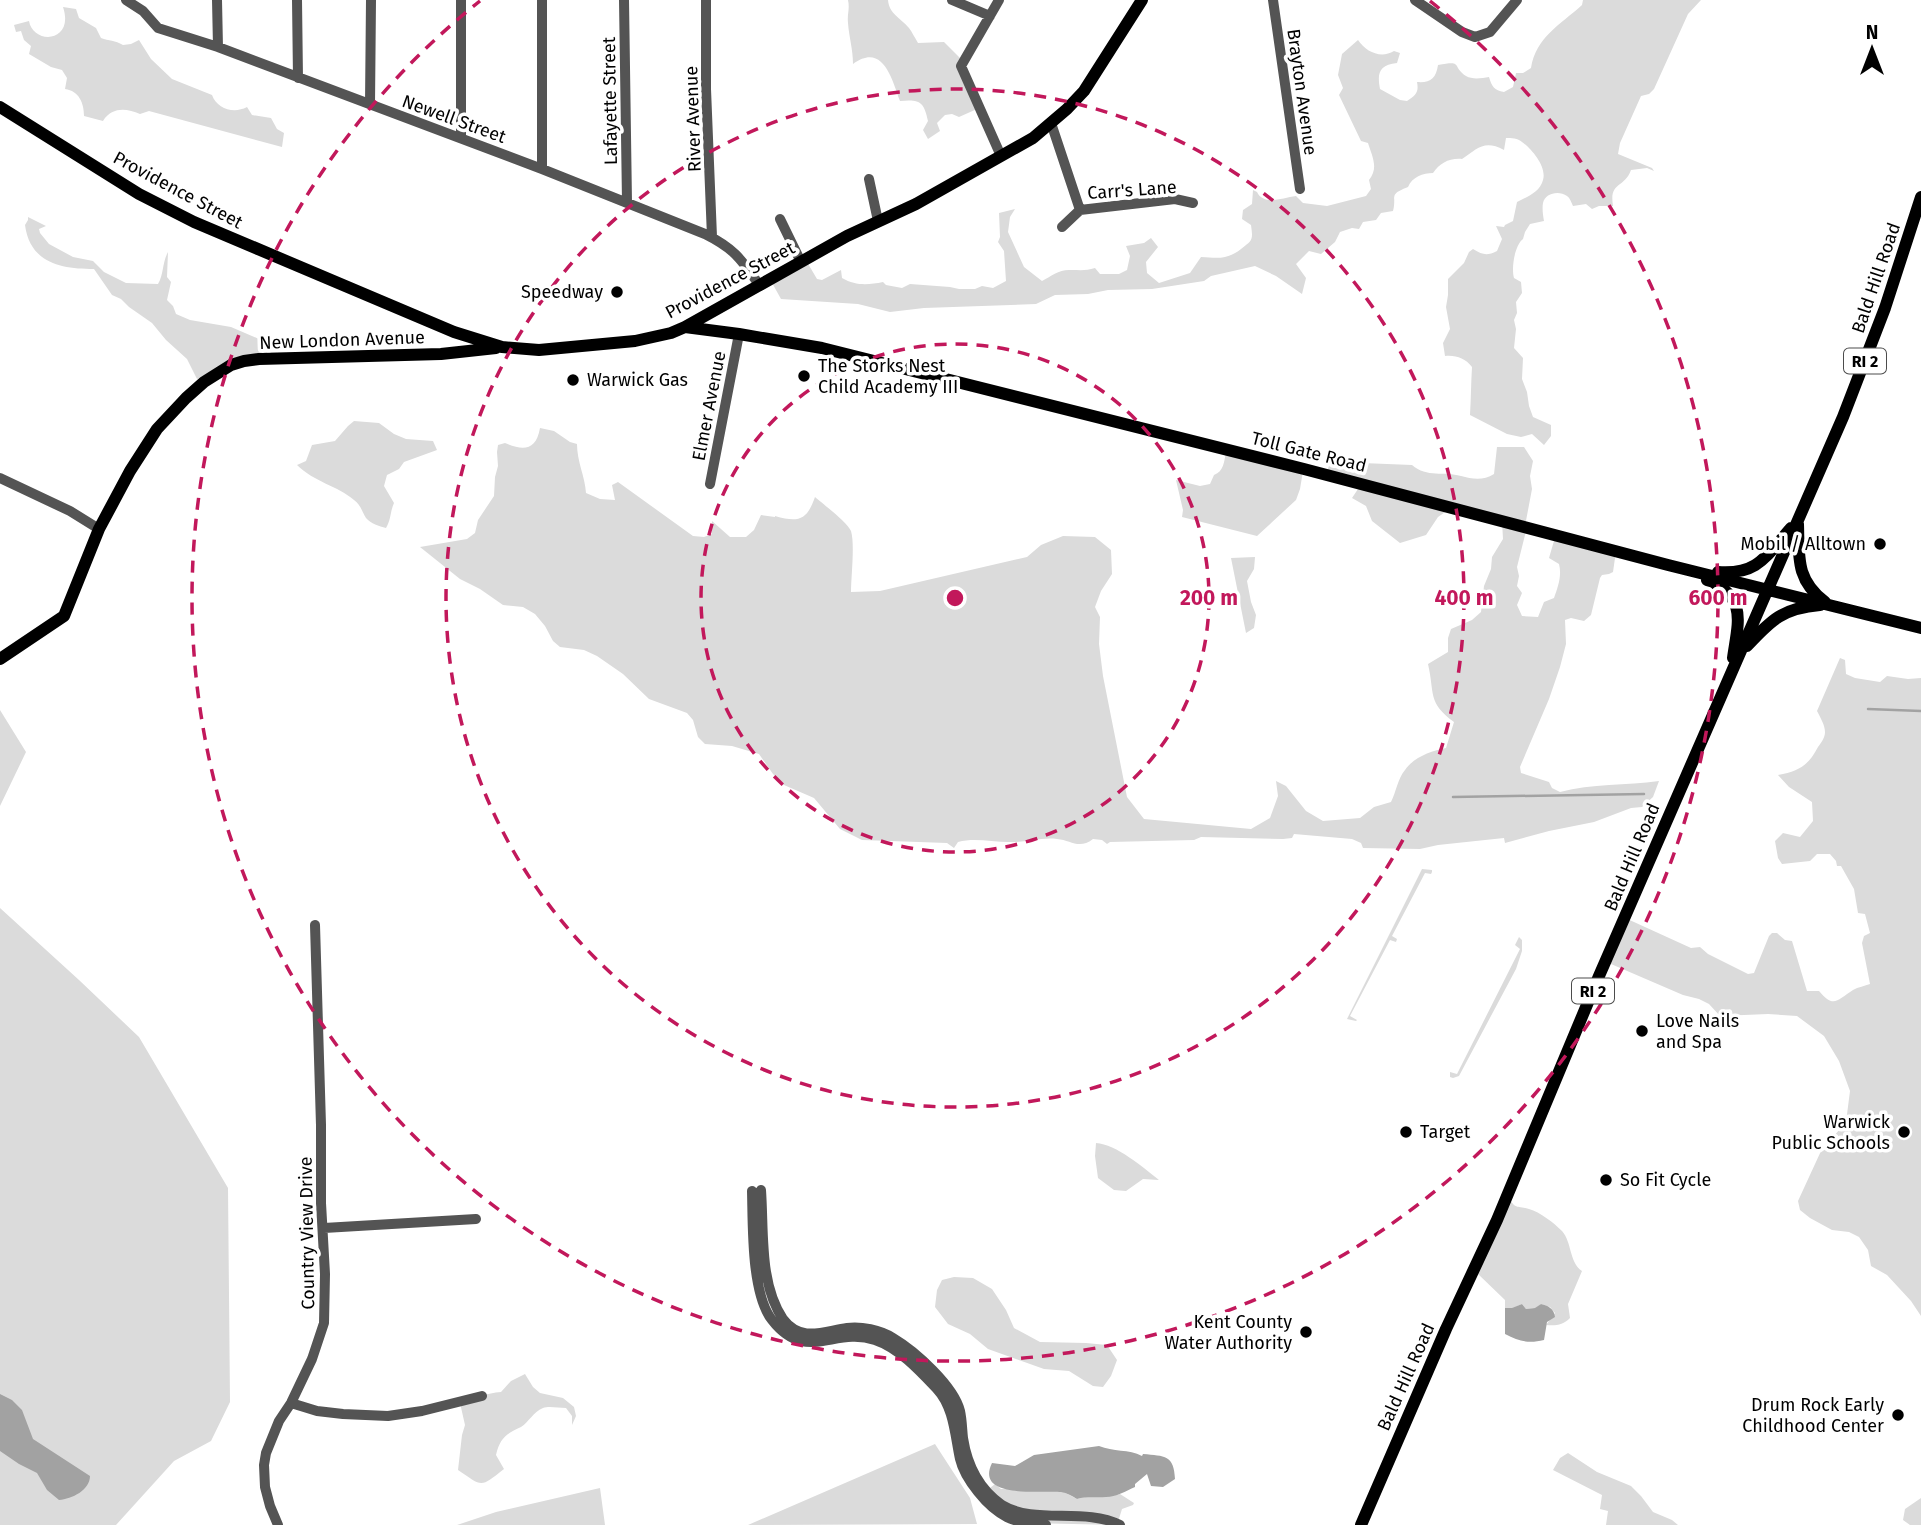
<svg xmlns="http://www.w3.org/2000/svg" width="1921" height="1525" font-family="'Fira Sans',sans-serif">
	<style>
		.green { fill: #dbdbdb }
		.water { fill: #a2a2a2 }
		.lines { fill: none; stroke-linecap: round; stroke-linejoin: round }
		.stream { stroke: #a2a2a2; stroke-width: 2.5 }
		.minor { stroke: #545454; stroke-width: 10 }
		.major { stroke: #000; stroke-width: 12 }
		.ring { fill: none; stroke: #c2185b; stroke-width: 3.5; stroke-dasharray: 12 9 }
		.poi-dot { fill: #000; stroke: #fff; stroke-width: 2.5 }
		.labels { text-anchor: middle; stroke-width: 7; stroke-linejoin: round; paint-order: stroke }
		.shield { fill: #fff; stroke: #4c4c4c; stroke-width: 2 }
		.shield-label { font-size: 16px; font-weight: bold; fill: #000 }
		.street-label { font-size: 18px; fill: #000; stroke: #fff }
		.poi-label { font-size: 18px; fill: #000; stroke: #fff; text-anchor: end }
		.centre { fill: #c2185b; stroke: #fff; stroke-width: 3.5 }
		.ring-label { font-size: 21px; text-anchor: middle; font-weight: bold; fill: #c2185b; stroke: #fff; stroke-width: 7; stroke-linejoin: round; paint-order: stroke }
	</style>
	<rect width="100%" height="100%" fill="#fff"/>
	<path class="green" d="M 848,0 L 888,0 C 889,14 901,18 909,28 C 912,32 915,38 918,43 L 944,42 L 963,61 L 977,109 L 959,117 L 952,114 L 945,115 L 937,123 L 940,131 L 928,139 L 923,130 L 928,121 C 924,102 920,99 900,101 C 892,79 883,42 853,64 C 853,49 849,37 848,23 C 847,14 850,9 848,0 Z
		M 1583,0 L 1701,0 L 1688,14 L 1654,89 L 1649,94 L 1641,96 L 1620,143 L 1618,154 L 1652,168 L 1654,171 L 1647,168 L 1631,170 C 1624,189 1609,181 1613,206 L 1599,206 L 1592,209 L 1586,204 L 1573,206 C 1571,202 1570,198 1567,196 C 1559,190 1545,193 1543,203 C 1542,208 1543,216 1544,221 L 1530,224 L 1525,232 L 1523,239 C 1515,245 1511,267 1514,278 L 1521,282 L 1522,293 L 1516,302 L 1517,313 L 1514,320 L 1516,329 L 1514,348 L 1523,358 L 1522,379 L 1527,392 L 1529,406 L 1533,417 L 1551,425 L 1551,436 L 1544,445 L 1532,434 L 1521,437 L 1507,434 L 1470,415 C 1471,398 1471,383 1472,367 C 1465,358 1456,355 1445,356 L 1443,343 L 1450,329 L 1446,307 L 1448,295 L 1448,279 L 1464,263 L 1469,252 L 1473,249 C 1483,255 1487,256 1497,251 L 1502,239 L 1496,226 L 1504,227 L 1505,225 L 1513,221 L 1517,202 C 1527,197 1540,192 1543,180 C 1547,167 1532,149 1522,142 C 1518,138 1511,138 1506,138 L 1504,150 C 1484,139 1477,149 1462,159 C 1449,158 1440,163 1433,173 C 1423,173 1412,177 1408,187 C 1388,195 1397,195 1393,211 L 1381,213 L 1376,220 L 1363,222 L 1359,229 L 1352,228 L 1340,232 L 1335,242 L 1321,254 L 1309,251 L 1296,264 L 1306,278 L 1302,294 L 1276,276 L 1255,266 L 1211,276 L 1204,281 L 1152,289 L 1108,290 L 1088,294 L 1055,295 L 1036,304 L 924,308 L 890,312 L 858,304 L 781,299 L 771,281 L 807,262 L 817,279 L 822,280 L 841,270 L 842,278 C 856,286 868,285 883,282 L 886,285 L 902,288 L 910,284 L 950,287 L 959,289 L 975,289 L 982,286 L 993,288 L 1006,281 L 1004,251 L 998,242 L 1000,237 L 999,213 L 1015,209 L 1010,217 L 1008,232 L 1024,267 L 1042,281 C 1051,276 1060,269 1071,270 C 1080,270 1086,271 1095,268 L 1100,274 L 1119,274 L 1127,270 L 1130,256 L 1126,246 L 1144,243 L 1151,238 L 1158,247 L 1146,262 L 1147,273 L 1159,283 L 1190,273 L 1201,257 C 1218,258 1227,260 1241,249 C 1253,240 1253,240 1251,225 L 1242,219 L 1243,210 L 1252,204 L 1253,190 L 1257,192 C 1264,206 1282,198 1296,196 L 1303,203 L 1327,206 L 1366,196 L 1371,189 L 1369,180 C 1379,168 1372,156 1368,143 L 1361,141 L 1339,95 L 1343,88 L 1338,75 L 1342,54 L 1358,40 C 1366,52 1381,59 1394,51 L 1400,53 L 1397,63 C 1379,65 1377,73 1380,89 L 1400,100 L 1407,101 C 1416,95 1419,92 1417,82 C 1430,83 1436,79 1438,65 C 1464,60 1451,66 1466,76 C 1473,80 1482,78 1489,77 C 1492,87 1494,90 1504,92 L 1513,87 L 1516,73 L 1523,73 L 1531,68 C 1536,37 1560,25 1582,5 Z
		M 63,7 L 76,9 L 79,18 L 96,28 L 101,38 C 109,41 115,40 123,45 L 131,44 L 139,40 L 151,59 L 172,79 L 212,95 C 217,109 234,114 247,107 L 252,115 L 271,118 L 277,129 L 284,133 L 282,147 L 149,111 L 140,114 C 126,108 112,107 103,121 L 84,116 C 84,103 79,91 65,89 L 67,78 L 62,70 L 51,67 L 29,54 L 31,46 L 24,40 L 21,31 L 16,32 L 14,25 L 29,21 C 33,45 75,43 63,7 Z
		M 28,217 L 46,226 L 39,229 L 40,233 L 49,244 L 73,257 L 93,261 L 104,272 L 126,283 L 158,284 C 164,274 162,263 168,252 L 167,277 L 171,282 L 167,300 L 173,306 L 176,314 L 190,320 L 231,327 L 259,339 L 263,358 L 211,372 L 197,379 L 187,359 L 166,340 L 152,323 L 129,307 L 121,299 L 112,295 L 94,269 C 61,269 30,263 25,225 L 28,220 Z
		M 354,421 L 379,423 L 394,434 L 406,439 L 433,441 L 437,450 L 404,462 L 399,469 L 387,475 L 384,486 L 394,503 C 390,512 391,520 386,528 C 379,526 371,524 366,518 C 362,512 361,505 354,500 C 338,486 314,482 297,465 L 306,461 L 312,445 L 335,441 L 348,426 Z
		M 540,428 L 554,431 L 570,442 L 577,444 C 577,462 585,476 586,493 L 600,499 L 615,500 L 612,485 L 618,482 L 693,536 L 704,537 L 712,534 L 712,521 L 730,537 L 746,537 L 754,530 L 761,515 L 775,517 L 775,516 C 799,523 807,520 815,497 C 823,504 847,522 851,531 C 855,544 851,577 851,592 L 880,591 L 1027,557 L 1041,545 L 1063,536 L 1095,537 L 1111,550 L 1112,574 L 1101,591 L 1095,607 L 1100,617 L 1099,644 L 1103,676 L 1127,797 L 1144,819 L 1251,829 L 1270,818 L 1278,796 L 1276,781 L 1286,786 L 1306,811 L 1323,821 L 1360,818 L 1374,807 L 1391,802 C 1396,792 1398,778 1405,770 C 1414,757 1431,751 1446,748 L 1454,722 C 1427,702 1435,694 1428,664 L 1448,652 L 1448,638 L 1451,629 L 1472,620 L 1481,612 L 1484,586 L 1491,569 L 1492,557 L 1503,539 L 1502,521 L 1451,508 L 1438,517 L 1426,535 L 1400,543 L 1372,521 L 1366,506 L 1352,498 L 1360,486 L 1326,476 L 1331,458 L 1356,459 L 1362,463 L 1412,465 C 1427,478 1444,471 1461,476 C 1472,479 1483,481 1494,474 L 1497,447 L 1524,447 L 1533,461 L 1530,476 L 1532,489 L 1525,526 L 1527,527 L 1517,567 L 1519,576 L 1517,586 L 1522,593 L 1517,605 L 1522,616 L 1538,617 L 1544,602 L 1554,598 C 1558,587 1562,576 1559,564 L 1549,558 L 1556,534 L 1616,551 L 1613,572 L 1609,574 L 1602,575 L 1600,578 L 1591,615 L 1584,621 L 1571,618 L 1565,620 L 1566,644 L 1560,667 L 1549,699 L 1520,767 L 1521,773 L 1549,782 L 1552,788 L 1560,792 C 1592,783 1626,786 1659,781 L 1653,797 L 1642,807 L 1631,808 L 1594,822 L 1549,831 L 1505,843 L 1504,838 L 1438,845 L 1420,849 L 1363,848 L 1361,843 L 1352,839 L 1294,834 L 1292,838 L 1283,839 L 1201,837 L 1194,840 L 1110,842 L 1107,844 L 1102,840 L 1093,839 C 1079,850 1071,840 1057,839 C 1043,837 1027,842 1013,842 C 995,843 976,837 958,842 L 954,848 L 947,843 L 862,840 L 840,829 L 814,798 L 784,785 L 773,774 L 759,754 L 732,746 L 705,744 L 698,737 L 693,720 L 687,713 L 649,699 L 623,674 L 597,656 L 584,650 L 560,647 L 553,641 L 545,626 L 535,614 L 523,607 L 503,605 L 480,589 L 460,579 L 420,547 L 467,539 L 475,533 L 478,520 L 494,496 L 495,477 L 498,466 L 497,452 L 498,445 L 505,443 C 523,451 536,451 540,428 Z
		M 1226,452 L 1303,471 L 1300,489 L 1296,500 L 1257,536 L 1182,517 L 1183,510 L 1176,480 L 1200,486 L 1210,484 L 1214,475 C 1224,471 1224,462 1226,452 Z
		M 1255,557 L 1254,569 L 1247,581 L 1251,602 L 1256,615 L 1254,628 L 1246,633 L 1231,558 Z
		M 1840,658 L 1845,660 L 1846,674 L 1855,678 L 1880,682 L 1887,676 L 1908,679 L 1921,678 L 1921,1316 L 1911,1301 L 1887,1275 L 1871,1266 L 1868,1250 L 1859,1237 L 1849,1232 L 1832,1230 L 1810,1218 L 1800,1210 L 1798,1201 L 1821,1151 L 1846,1122 L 1850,1091 L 1839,1061 L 1824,1036 L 1797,1016 L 1768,1014 L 1720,1016 L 1709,1004 L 1699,999 L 1683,995 L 1604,961 L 1623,917 L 1691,948 L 1700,947 L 1708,954 L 1748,974 L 1754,973 L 1769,936 L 1772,933 L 1777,933 L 1785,940 L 1792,941 L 1807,991 L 1819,991 C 1834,1009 1837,1000 1853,990 C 1858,987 1865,986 1870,984 L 1862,943 L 1864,936 L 1870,933 L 1865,914 L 1858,913 L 1854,889 L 1841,866 L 1837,866 L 1836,861 L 1830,854 L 1817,854 L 1810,861 L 1782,864 L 1778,858 L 1775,841 L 1783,833 L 1800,837 L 1813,821 L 1812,802 L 1789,787 L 1778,775 C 1799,771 1808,766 1818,747 C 1821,743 1825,738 1825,732 C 1825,725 1820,717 1817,711 Z
		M 0,710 L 26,752 L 0,806 Z
		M 1422,869 L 1432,870 L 1432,872 L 1431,874 L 1425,873 L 1392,936 L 1397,939 L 1396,942 L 1390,940 L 1350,1016 L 1357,1020 L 1356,1021 L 1347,1019 Z
		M 0,908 L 79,980 L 139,1037 L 228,1188 L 230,1402 L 211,1441 L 174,1461 L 116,1525 L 0,1525 Z
		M 1519,937 L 1522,940 L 1522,951 L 1516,969 L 1459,1076 L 1453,1078 L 1450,1077 L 1450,1072 L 1457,1074 L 1520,949 L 1515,945 Z
		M 1096,1143 C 1116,1144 1144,1168 1159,1180 L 1143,1179 L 1126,1191 L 1114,1190 L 1098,1178 L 1095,1156 Z
		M 1507,1196 C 1517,1210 1514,1205 1529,1209 C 1540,1212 1554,1223 1562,1231 C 1572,1242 1569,1262 1582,1271 L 1568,1304 L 1570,1318 C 1563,1325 1556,1326 1546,1325 L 1555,1313 L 1550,1307 L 1541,1304 L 1536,1308 L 1526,1309 L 1522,1304 L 1513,1308 L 1505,1308 L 1505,1300 L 1478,1274 Z
		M 954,1277 L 973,1278 L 992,1289 L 1006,1310 L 1014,1328 L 1040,1342 L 1086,1343 L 1107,1345 L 1117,1360 L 1111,1376 L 1103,1387 L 1093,1386 L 1069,1371 L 1044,1369 L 988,1349 L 970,1334 L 948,1324 L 935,1307 L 937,1290 L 942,1280 Z
		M 525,1374 L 533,1387 L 540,1393 L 563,1398 L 574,1407 L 576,1416 L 572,1425 L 572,1416 L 566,1408 C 558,1408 549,1406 543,1408 C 533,1412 529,1422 521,1427 C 506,1434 500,1438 496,1455 L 504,1469 C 480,1488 483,1487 458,1470 L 462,1435 L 465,1425 L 460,1403 C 475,1398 487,1393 501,1392 L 511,1381 Z
		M 935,1444 L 970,1498 L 977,1524 L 748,1525 Z
		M 1568,1453 L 1597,1472 L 1631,1486 L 1641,1496 L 1653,1512 L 1672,1520 L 1678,1525 L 1606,1525 L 1608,1511 L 1600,1509 L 1602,1495 L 1553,1470 L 1560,1458 Z
		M 995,1484 L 1001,1489 L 1060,1490 L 1077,1499 C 1092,1494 1104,1498 1120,1494 L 1134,1503 L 1133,1505 L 1122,1509 L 1117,1525 L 1028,1523 L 985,1492 Z
		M 600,1488 L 605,1525 L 457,1525 L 496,1512 Z
		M 1921,1498 L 1921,1525 L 1910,1525 L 1903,1520 L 1905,1509 Z"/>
	<path class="water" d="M 1522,1304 L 1526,1309 L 1535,1308 L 1541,1304 C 1548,1306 1554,1308 1555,1317 L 1547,1322 L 1544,1340 C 1528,1344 1519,1341 1505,1334 L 1505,1308 L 1512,1308 Z
		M 0,1394 L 12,1400 L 22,1410 L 33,1439 L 90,1476 C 90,1490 72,1499 59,1500 L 47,1490 L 37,1473 L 19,1464 L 0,1451 Z
		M 1099,1446 C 1113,1452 1129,1449 1142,1456 L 1143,1454 C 1165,1456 1174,1455 1175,1479 L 1163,1487 L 1151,1486 L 1147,1474 L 1135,1484 L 1135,1487 C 1126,1491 1116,1497 1106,1497 C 1096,1498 1087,1496 1077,1499 C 1072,1496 1067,1493 1061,1492 C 1044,1490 974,1500 992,1463 L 1015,1466 L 1034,1455 Z"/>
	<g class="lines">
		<path class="stream" d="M 1868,709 L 1921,711
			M 1453,797 L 1644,794"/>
		<path class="minor" d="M 126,0 L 143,11 L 158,28 L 218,47 L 542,169 L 705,234 C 735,249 741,259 760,286
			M 217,0 L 218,47
			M 297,0 L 298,78
			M 461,0 L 461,138
			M 542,0 L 542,169
			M 624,0 L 627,202
			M 706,0 L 706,89 L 712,237
			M 952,0 L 990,16
			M 999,0 L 961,66 L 1001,156
			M 1273,0 L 1300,189
			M 1415,0 L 1462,32 L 1475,37 L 1490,32 L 1517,0
			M 370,104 L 371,0
			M 1051,123 L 1080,210
			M 869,179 L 878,221
			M 1080,210 L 1175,199 L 1193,203
			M 780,219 L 801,262
			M 1062,227 L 1080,210
			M 0,478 L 70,511 L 99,529
			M 710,484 L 739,334
			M 761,1190 C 764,1231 759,1284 783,1319 C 801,1343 824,1331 847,1328 C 861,1326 880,1330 893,1338 C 915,1351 954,1386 960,1411 C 962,1420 962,1429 963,1438 C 967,1464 979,1489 1002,1505 C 1035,1525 1084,1507 1120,1525
			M 752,1191 C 753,1225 751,1293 772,1320 C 806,1364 834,1326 875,1340 C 899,1348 920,1371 937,1389 C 954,1407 955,1436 960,1459 C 963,1472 970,1482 978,1492 C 997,1516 1014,1524 1046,1525
			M 324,1228 L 476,1219
			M 291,1403 L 317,1411 L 343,1414 L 388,1416 L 422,1411 L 482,1396
			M 278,1525 L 270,1506 L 265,1487 L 264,1465 L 266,1453 L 279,1421 L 291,1403 L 312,1359 L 324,1323 L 325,1274 L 321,1203 L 321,1125 L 315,925"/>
		<path class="major" d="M 0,107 L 139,194 L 194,222 L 454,332 L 502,347 L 539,350 L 635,341 L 671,333 L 685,327 L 847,236 L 916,204 L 1033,138 L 1067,109 L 1084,91 L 1142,0
			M 685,327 L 739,334 L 822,348 L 1304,469 L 1668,565 L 1921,628
			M 1798,524 C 1799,558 1796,580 1825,602
			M 1718,572 C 1758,575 1766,556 1791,528
			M 1707,580 C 1748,597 1738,622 1733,658
			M 1747,646 C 1771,620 1783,608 1820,605
			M 0,659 L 64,616 L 99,529 L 130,471 L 157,429 L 186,398 L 204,382 L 231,365 L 244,361 L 259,359 L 441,354 L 496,348
			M 1361,1525 L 1446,1329 L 1497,1220 L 1599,976 L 1843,417 L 1885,308 L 1921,197"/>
	</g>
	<g class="ring">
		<circle cx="955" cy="598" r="254"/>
		<circle cx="955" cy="598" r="509"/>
		<path d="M1430 1A763 763 0 1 1 480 1"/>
	</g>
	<g class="poi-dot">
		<circle cx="617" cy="292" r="7"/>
		<circle cx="804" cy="376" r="7"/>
		<circle cx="573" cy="380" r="7"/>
		<circle cx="1880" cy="544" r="7"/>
		<circle cx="1642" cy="1031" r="7"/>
		<circle cx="1406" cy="1132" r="7"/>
		<circle cx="1904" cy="1132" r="7"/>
		<circle cx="1606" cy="1180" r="7"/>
		<circle cx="1306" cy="1332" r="7"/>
		<circle cx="1898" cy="1415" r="7"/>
	</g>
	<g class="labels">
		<g class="shield">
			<rect x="1844" y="348.5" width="42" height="25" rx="5"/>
			<rect x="1572" y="978.5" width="42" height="25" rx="5"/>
		</g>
		<g class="shield-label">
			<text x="1865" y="367">RI 2</text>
			<text x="1593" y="997">RI 2</text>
		</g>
		<g class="street-label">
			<text transform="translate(1302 92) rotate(82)" y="6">Brayton Avenue</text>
			<text transform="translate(610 101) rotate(-91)" y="6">Lafayette Street</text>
			<text transform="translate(454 119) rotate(20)" y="6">Newell Street</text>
			<text transform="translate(693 119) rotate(-92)" y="6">River Avenue</text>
			<text transform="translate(178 190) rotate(28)" y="6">Providence Street</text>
			<text transform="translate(1132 190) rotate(-4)" y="6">Carr's Lane</text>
			<text transform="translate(1876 278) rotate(-71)" y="6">Bald Hill Road</text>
			<text transform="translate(730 280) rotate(-28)" y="6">Providence Street</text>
			<text transform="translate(342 340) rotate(-2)" y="6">New London Avenue</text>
			<text transform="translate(709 406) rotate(-79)" y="6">Elmer Avenue</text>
			<text transform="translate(1309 452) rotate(14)" y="6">Toll Gate Road</text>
			<text transform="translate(1632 857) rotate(-67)" y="6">Bald Hill Road</text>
			<text transform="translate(307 1233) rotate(-91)" y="6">Country View Drive</text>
			<text transform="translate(1406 1377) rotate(-66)" y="6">Bald Hill Road</text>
		</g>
		<g class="poi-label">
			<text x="603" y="298">Speedway</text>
			<text x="818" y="372" text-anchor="start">The Storks Nest<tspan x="818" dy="21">Child Academy III</tspan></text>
			<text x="587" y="386" text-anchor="start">Warwick Gas</text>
			<text x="1866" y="550">Mobil / Alltown</text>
			<text x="1656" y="1027" text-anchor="start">Love Nails<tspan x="1656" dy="21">and Spa</tspan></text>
			<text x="1890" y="1128">Warwick<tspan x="1890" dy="21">Public Schools</tspan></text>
			<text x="1420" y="1138" text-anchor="start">Target</text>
			<text x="1620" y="1186" text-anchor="start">So Fit Cycle</text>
			<text x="1292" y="1328">Kent County<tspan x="1292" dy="21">Water Authority</tspan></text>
			<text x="1884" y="1411">Drum Rock Early<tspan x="1884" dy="21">Childhood Center</tspan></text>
		</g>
	</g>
	<circle cx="955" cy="598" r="10" class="centre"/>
	<g class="ring-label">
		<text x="1209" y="605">200 m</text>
		<text x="1464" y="605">400 m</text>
		<text x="1718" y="605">600 m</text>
	</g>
	<g transform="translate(1872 49)" stroke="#ffffff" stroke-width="5" paint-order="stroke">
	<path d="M0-5L12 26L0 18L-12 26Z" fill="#000000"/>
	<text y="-10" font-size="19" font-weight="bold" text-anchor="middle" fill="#000000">N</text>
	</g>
</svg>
